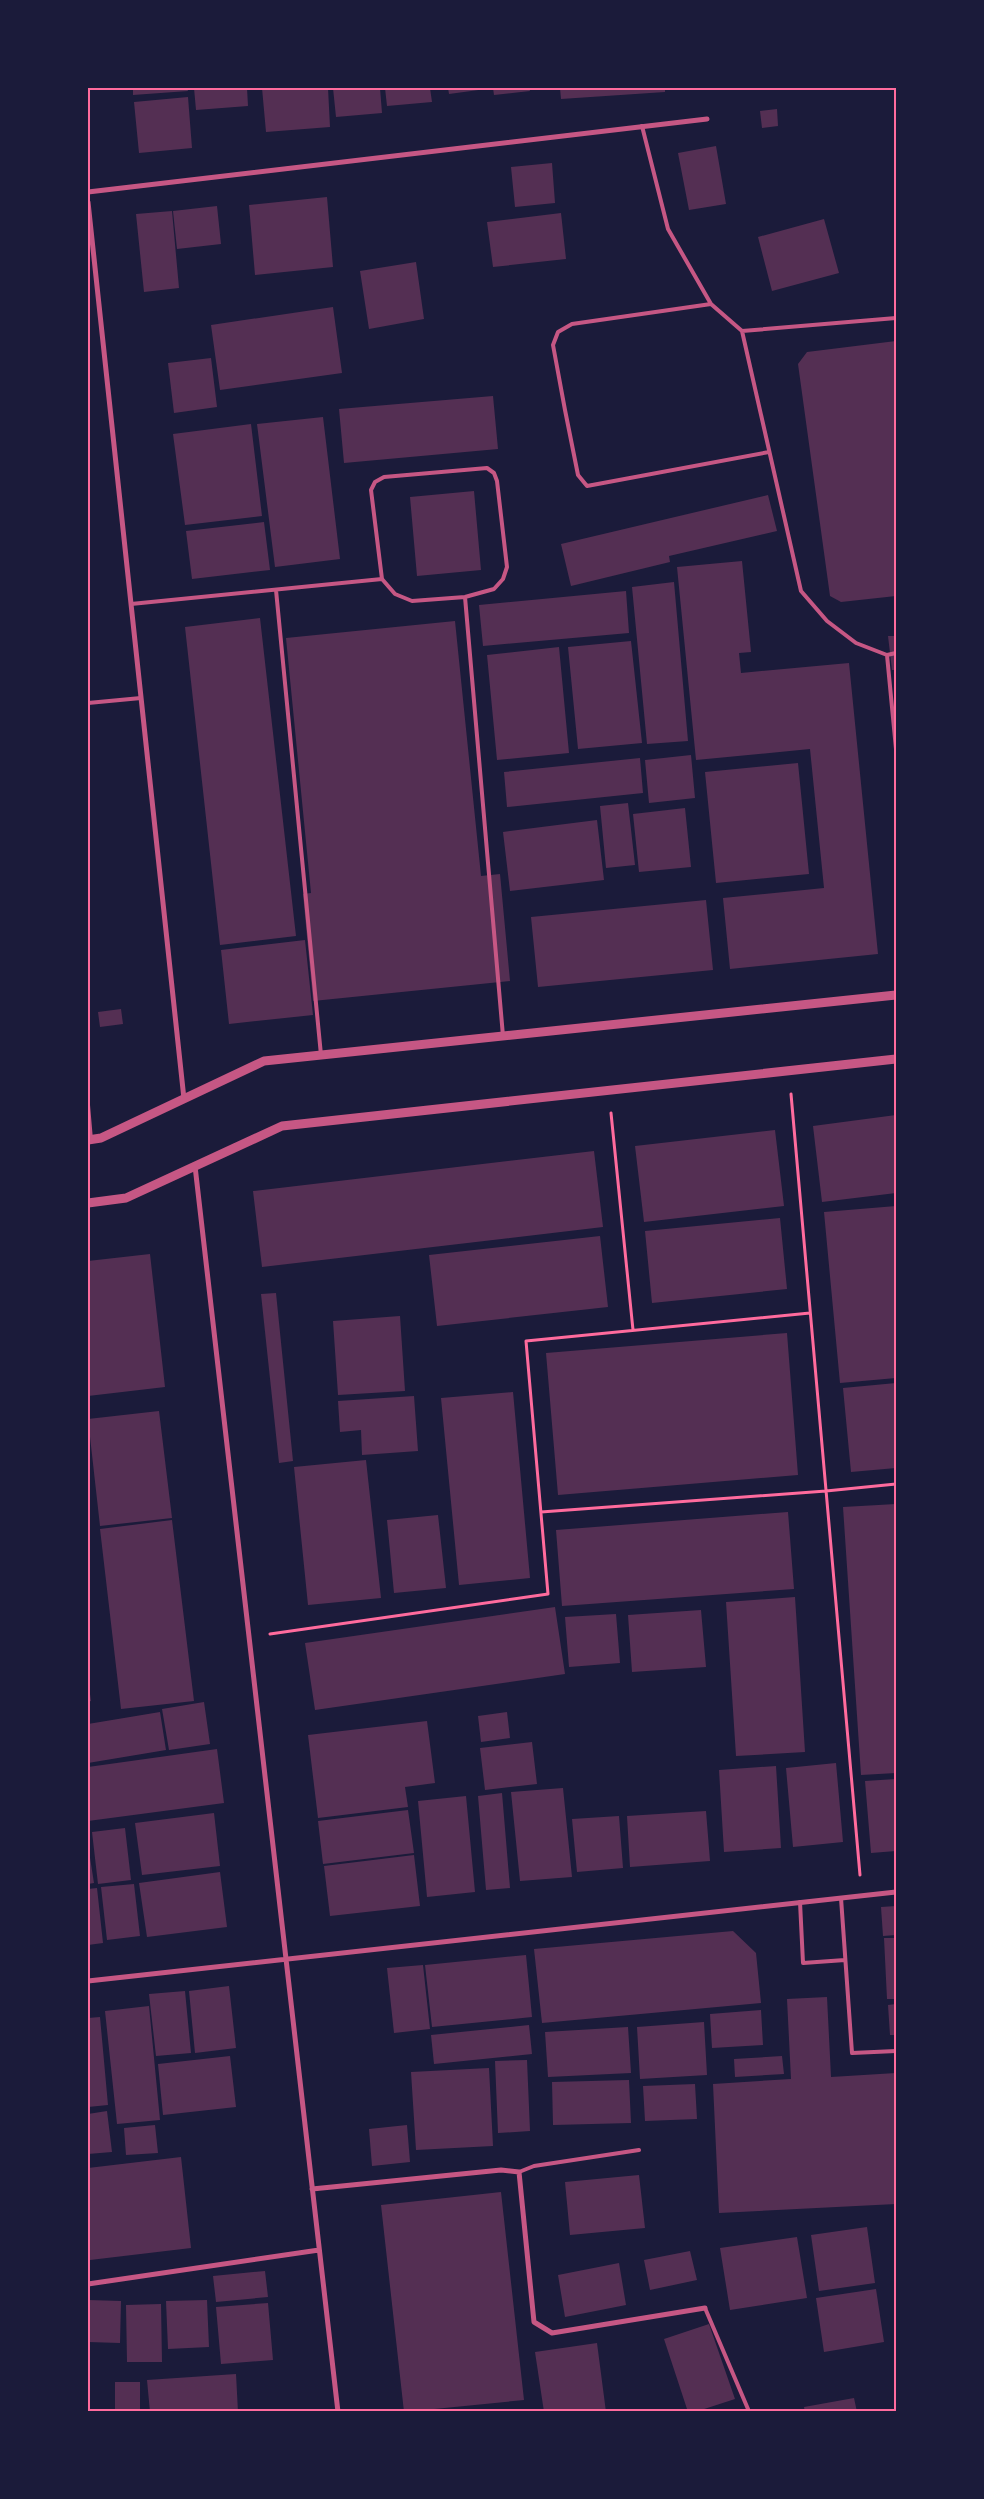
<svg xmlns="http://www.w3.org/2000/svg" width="984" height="2499" font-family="'Asap Condensed',sans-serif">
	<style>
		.building { fill: #542f53 }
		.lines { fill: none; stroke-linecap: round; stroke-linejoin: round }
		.path { stroke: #ff6b9d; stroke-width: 3 }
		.service { stroke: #c65784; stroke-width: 4 }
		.minor { stroke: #c65784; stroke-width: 5 }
		.tertiary { stroke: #c65784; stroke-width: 9 }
		.neatline { fill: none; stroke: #ff6b9d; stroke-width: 2 }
	</style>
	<rect width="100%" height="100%" fill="#1b1b3a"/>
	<path class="building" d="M 133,88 L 187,88 L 188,91 L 133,95 Z
		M 194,88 L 247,88 L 248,106 L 196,110 Z
		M 262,88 L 328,88 L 330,127 L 266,132 Z
		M 333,88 L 380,88 L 382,113 L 336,117 Z
		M 385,88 L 430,88 L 432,102 L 387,106 Z
		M 448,88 L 486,88 L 486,89 L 449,94 Z
		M 493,88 L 529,88 L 530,91 L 494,95 Z
		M 560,88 L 665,88 L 665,92 L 561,99 Z
		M 188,97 L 192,148 L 139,153 L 134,102 Z
		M 777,109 L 778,126 L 762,128 L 760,111 Z
		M 716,146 L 726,204 L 689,210 L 678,153 Z
		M 552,163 L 555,203 L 515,207 L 511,167 Z
		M 327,197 L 333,267 L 255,275 L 249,205 Z
		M 217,206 L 221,244 L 177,249 L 173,211 Z
		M 172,211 L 179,288 L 144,292 L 136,214 Z
		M 561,213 L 566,259 L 493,267 L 487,222 Z
		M 824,219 L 839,273 L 772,291 L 758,237 Z
		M 416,262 L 424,319 L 369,329 L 360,271 Z
		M 333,307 L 342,373 L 220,390 L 211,325 Z
		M 896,341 L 896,596 L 841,602 L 830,596 L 798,364 L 807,352 Z
		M 211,358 L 217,407 L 174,413 L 168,363 Z
		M 493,396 L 498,449 L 344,463 L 339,409 Z
		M 323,417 L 340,559 L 275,567 L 257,424 Z
		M 251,424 L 262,516 L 185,525 L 173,434 Z
		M 474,491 L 481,570 L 417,576 L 410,497 Z
		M 768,495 L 777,531 L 669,556 L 670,562 L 571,586 L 561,544 Z
		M 264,522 L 270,570 L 192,579 L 186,531 Z
		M 742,561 L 751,652 L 739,653 L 741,673 L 849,663 L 878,954 L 730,969 L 723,898 L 824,888 L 810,749 L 696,760 L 677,567 Z
		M 674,582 L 688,741 L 647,744 L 632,587 Z
		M 626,591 L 629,633 L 483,646 L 479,605 Z
		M 260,618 L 296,936 L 220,945 L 185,627 Z
		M 455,621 L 481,876 L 500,874 L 510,981 L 313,1001 L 303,894 L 311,893 L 286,638 Z
		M 888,636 L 896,636 L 896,670 L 892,670 Z
		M 631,641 L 642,743 L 578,749 L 568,647 Z
		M 559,647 L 569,753 L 497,760 L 487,655 Z
		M 691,755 L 695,798 L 649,803 L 645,760 Z
		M 640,758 L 643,793 L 507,807 L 504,772 Z
		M 798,763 L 809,874 L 716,883 L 705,772 Z
		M 628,803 L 635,865 L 606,868 L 600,806 Z
		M 685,808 L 691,867 L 639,872 L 633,814 Z
		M 597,820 L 604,880 L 510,891 L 503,832 Z
		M 706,900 L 713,970 L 538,987 L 531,917 Z
		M 305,940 L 313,1015 L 229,1024 L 221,950 Z
		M 121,1009 L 123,1024 L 100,1027 L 98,1012 Z
		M 896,1115 L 896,1193 L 822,1202 L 813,1126 Z
		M 775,1130 L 784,1206 L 644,1222 L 635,1146 Z
		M 594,1151 L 603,1227 L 262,1267 L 253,1191 Z
		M 896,1206 L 896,1378 L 840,1383 L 824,1212 Z
		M 780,1218 L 787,1289 L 652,1303 L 645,1231 Z
		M 600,1236 L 608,1307 L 437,1326 L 429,1255 Z
		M 150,1254 L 165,1387 L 88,1396 L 88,1261 Z
		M 276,1293 L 293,1461 L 279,1463 L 261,1294 Z
		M 400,1316 L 405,1391 L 338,1395 L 333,1321 Z
		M 787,1333 L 798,1475 L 558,1495 L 546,1353 Z
		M 896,1383 L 896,1468 L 851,1472 L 843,1388 Z
		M 513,1392 L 530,1578 L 459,1585 L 441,1398 Z
		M 414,1396 L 418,1451 L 362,1455 L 361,1430 L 340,1432 L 338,1401 Z
		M 159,1411 L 172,1518 L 100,1526 L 88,1419 Z
		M 366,1460 L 381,1598 L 308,1605 L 294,1467 Z
		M 896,1504 L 896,1773 L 861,1775 L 843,1507 Z
		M 788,1512 L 794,1589 L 562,1606 L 556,1530 Z
		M 438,1515 L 446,1588 L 394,1593 L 387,1520 Z
		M 172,1520 L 194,1701 L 121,1709 L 100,1529 Z
		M 795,1597 L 805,1752 L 736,1756 L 726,1602 Z
		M 555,1607 L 565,1674 L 315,1710 L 305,1643 Z
		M 701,1610 L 706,1667 L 632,1672 L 628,1615 Z
		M 616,1614 L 620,1663 L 569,1667 L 565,1617 Z
		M 88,1680 L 91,1701 L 88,1702 Z
		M 204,1702 L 210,1744 L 169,1750 L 162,1709 Z
		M 160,1712 L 166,1750 L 88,1763 L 88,1724 Z
		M 507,1712 L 510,1738 L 481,1742 L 478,1716 Z
		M 427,1721 L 435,1783 L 405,1787 L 408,1807 L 318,1818 L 308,1735 Z
		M 532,1742 L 537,1784 L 485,1790 L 480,1748 Z
		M 217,1749 L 224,1803 L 88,1821 L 88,1767 Z
		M 836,1763 L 843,1842 L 793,1847 L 786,1768 Z
		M 776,1766 L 781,1848 L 724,1852 L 719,1770 Z
		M 896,1779 L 896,1851 L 871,1853 L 865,1781 Z
		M 563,1788 L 572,1877 L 520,1881 L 511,1792 Z
		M 502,1793 L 510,1888 L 486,1890 L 478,1796 Z
		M 466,1796 L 475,1892 L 427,1897 L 418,1801 Z
		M 408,1810 L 414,1853 L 323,1864 L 318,1821 Z
		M 706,1811 L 710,1861 L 630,1867 L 627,1816 Z
		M 214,1813 L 220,1866 L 142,1875 L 135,1823 Z
		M 619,1816 L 623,1868 L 577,1872 L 572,1819 Z
		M 125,1828 L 131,1880 L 98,1884 L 92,1832 Z
		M 88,1845 L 94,1883 L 88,1884 Z
		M 414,1855 L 420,1906 L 330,1916 L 324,1866 Z
		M 220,1872 L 227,1927 L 147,1937 L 139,1883 Z
		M 134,1884 L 140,1936 L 107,1940 L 101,1887 Z
		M 97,1888 L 103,1943 L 88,1945 L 88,1889 Z
		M 896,1906 L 896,1935 L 883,1936 L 881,1907 Z
		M 733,1931 L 756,1953 L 761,2003 L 542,2023 L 534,1949 Z
		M 884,1938 L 896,1938 L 896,1999 L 887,1999 Z
		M 526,1955 L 532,2017 L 432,2027 L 425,1965 Z
		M 423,1965 L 430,2029 L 394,2033 L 387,1968 Z
		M 229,1986 L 236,2048 L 195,2053 L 189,1991 Z
		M 185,1991 L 191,2053 L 156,2056 L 149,1994 Z
		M 827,1997 L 831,2077 L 896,2073 L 896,2204 L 719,2213 L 713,2084 L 791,2079 L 787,1999 Z
		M 896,2004 L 896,2035 L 890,2035 L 888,2005 Z
		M 149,2006 L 160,2120 L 117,2124 L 105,2011 Z
		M 761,2010 L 763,2045 L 712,2048 L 710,2014 Z
		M 100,2017 L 108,2105 L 88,2107 L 88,2018 Z
		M 704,2022 L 707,2075 L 640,2079 L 637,2027 Z
		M 529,2025 L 532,2054 L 434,2064 L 431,2035 Z
		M 628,2027 L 631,2073 L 548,2077 L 545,2032 Z
		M 230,2056 L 236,2107 L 163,2115 L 158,2064 Z
		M 782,2056 L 784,2074 L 735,2077 L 734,2059 Z
		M 527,2060 L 530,2131 L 498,2133 L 495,2061 Z
		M 489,2068 L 493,2146 L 416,2150 L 411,2072 Z
		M 629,2080 L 631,2123 L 553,2125 L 552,2082 Z
		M 695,2084 L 697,2119 L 645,2121 L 643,2086 Z
		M 107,2111 L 112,2152 L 88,2154 L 88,2114 Z
		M 155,2125 L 158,2153 L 126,2155 L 124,2128 Z
		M 407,2125 L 410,2162 L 372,2166 L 369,2129 Z
		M 181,2157 L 191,2248 L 90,2260 L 88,2238 L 88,2168 Z
		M 639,2175 L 645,2228 L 570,2235 L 565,2182 Z
		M 501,2192 L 524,2400 L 404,2412 L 381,2205 Z
		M 867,2227 L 875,2283 L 819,2291 L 811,2235 Z
		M 797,2237 L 807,2298 L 730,2310 L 720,2248 Z
		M 690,2251 L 697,2280 L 650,2290 L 644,2260 Z
		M 619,2263 L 626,2305 L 565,2317 L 558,2275 Z
		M 265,2271 L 268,2297 L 216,2302 L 213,2276 Z
		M 876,2289 L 884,2342 L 824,2352 L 816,2298 Z
		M 88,2300 L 121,2301 L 120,2343 L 88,2342 Z
		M 207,2300 L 209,2347 L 168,2349 L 166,2301 Z
		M 268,2303 L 273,2360 L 221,2364 L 216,2307 Z
		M 161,2304 L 162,2362 L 127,2362 L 126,2305 Z
		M 709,2324 L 735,2399 L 695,2412 L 688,2412 L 664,2339 Z
		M 597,2343 L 606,2412 L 544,2412 L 535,2352 Z
		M 236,2374 L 238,2412 L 150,2412 L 147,2380 Z
		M 115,2382 L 140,2382 L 140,2411 L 115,2412 Z
		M 854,2398 L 857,2412 L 805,2412 L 804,2407 Z"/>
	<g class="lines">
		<path class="path" d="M 791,1094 L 860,1875
			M 611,1113 L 633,1330
			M 541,1512 L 826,1491 L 896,1484
			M 270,1634 L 548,1594 L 526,1341 L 810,1313"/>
		<path class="service" d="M 642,126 L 668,229 L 711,304
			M 742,331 L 896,318
			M 769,452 L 587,486 L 578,475 L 565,410 L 553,345 L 558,332 L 572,324 L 711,304 L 742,331 L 801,591 L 827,621 L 856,643 L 887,655 L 896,653
			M 487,468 L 494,473 L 497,481 L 507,567 L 503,579 L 494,589 L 465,597 L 412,601 L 395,594 L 382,579 L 371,490 L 375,482 L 384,477 Z
			M 276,590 L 321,1055
			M 465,597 L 503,1036
			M 131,604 L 382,579
			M 887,655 L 896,749
			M 88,703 L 141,698
			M 88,1105 L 91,1140
			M 841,1898 L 852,2053 L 896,2051
			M 800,1902 L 803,1963 L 845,1960
			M 519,2172 L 534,2166 L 639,2150
			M 705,2308 L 748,2409"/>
		<path class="minor" d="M 88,192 L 707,119
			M 88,202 L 184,1099
			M 195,1166 L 338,2412
			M 88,1981 L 896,1892
			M 312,2189 L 501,2170 L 519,2172 L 534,2322 L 552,2333 L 705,2308
			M 88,2284 L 319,2250"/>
		<path class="tertiary" d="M 88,1140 L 101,1138 L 264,1061 L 896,995
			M 88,1203 L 126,1198 L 282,1126 L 896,1059"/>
	</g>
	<rect width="984" height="2499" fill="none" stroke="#1b1b3a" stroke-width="178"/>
	<rect x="89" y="89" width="806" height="2321" class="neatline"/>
</svg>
